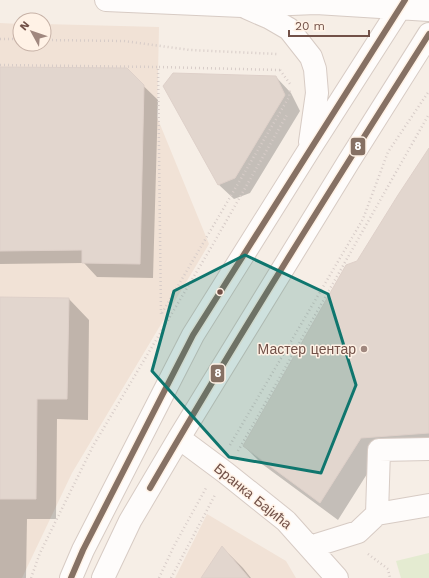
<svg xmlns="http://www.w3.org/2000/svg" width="429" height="578" font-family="'Work Sans',sans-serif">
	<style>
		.residential { fill: #f1e2d6 }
		.green { fill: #e4ebd1 }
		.shadow { fill: #0003 }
		.building { fill: #e2d6ce; stroke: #ded0c9 }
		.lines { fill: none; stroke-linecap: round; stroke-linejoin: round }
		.minor-casing { stroke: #d7cbc4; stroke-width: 24 }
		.path { stroke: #d7ccc8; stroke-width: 2.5; stroke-dasharray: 1 3; stroke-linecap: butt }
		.minor { stroke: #fefcfb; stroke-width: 22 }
		.bus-1-casing { stroke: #fff2e6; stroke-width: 9 }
		.bus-1 { stroke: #867164; stroke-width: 6 }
		.marked { fill: #0f766e; fill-opacity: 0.2; stroke: #0f766e; stroke-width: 3; stroke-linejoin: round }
		.bus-dot { fill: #725148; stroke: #fff2e6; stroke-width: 1.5 }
		.poi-dot { fill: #a0887f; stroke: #fff2e6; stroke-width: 1.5 }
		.labels { text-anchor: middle; stroke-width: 3; stroke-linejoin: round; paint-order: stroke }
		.poi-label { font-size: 14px; fill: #725148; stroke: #fff2e6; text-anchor: end }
		.street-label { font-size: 14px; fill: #725148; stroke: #fff2e6 }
		.line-badge { stroke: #fff2e6; stroke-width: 1.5 }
		.badge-label { font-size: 11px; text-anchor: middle; font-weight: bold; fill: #fff }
	</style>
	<rect width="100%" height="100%" fill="#f6eee6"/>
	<path class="residential" d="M 0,23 L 20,24 L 20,44 L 44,44 L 44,24 L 159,27 L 157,117 L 209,244 L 72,473 L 22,578 L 0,578 Z
		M 207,514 L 286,561 L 296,578 L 175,578 Z"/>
	<path class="green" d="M 429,553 L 429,578 L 401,578 L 396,561 Z"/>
	<path class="shadow" d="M 0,68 L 126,69 L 158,100 L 153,278 L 97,277 L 84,263 L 0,264 Z
		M 276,77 L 291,93 L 300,111 L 250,193 L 234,199 L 218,184 Z
		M 429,150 L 429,452 L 379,455 L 338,520 L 262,464 L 244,446 L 358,261 Z
		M 69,299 L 89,320 L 88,420 L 57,419 L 56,519 L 27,519 L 26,578 L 0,578 L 0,340 Z
		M 222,547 L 243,568 L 251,578 L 203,578 Z"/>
	<path class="building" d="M 0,67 L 127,68 L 144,85 L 140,264 L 82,263 L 82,250 L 0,251 Z
		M 173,73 L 276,76 L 285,95 L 235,178 L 218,185 L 163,86 Z
		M 429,148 L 429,433 L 361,438 L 320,503 L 243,446 L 346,265 L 357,261 L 398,195 Z
		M 0,297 L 69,298 L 67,399 L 37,399 L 36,499 L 0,499 Z
		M 222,546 L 249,578 L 201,578 Z"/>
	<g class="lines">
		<defs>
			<path id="minor" d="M 106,0 L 242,6 L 316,3 L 429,10
				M 247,8 L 270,18 L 289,29 L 311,57 L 315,69 L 317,93 L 310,142
				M 179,438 L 226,473 L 286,521 L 337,578
				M 377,514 L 429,505
				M 310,547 L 358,532 L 377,514 L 379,450 L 429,449
				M 71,578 L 83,550 L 193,335 L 309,150 L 405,0
				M 103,578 L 130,521 L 179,438 L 349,161 L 429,34"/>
		</defs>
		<use href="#minor" class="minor-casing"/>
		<path class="path" d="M 0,39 L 20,39
			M 44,40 L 124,41 L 190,50 L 277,54
			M 0,65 L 158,67
			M 280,70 L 290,84
			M 162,313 L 289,97 L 290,89
			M 161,314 L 158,67 L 280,70
			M 230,445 L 363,219 L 388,152 L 429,91
			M 238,451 L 429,114
			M 368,554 L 388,569 L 390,578
			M 31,578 L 40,553 L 93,446 L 212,246 L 288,113
			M 159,578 L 174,546 L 206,488
			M 171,578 L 215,495"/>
		<use href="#minor" class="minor"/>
		<defs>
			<path id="bus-1" d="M 150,488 C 239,334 334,184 429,34
				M 71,578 L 83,550 L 193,335 L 405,0"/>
		</defs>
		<use href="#bus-1" class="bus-1-casing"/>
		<use href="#bus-1" class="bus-1"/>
	</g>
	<path class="marked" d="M 245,255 L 328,294 L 356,385 L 321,473 L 229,457 L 152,371 L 174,291 Z"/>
	<circle class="bus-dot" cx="220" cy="292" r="3.5"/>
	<circle class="poi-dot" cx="364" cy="349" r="4"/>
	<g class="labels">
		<g class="poi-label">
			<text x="356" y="354">Мастер центар</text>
		</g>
		<g class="street-label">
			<text transform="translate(253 496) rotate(39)" y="5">Бранка Бајића</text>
		</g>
	</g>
	<g class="line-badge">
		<rect x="350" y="137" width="16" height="19" rx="4" fill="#867164"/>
		<rect x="210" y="364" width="15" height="19" rx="4" fill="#867164"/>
	</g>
	<g class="badge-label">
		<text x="358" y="150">8</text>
		<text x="218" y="377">8</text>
	</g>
	<g transform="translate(32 32) rotate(310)"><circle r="19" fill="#fff2e6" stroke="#c7b2a7"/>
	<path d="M0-3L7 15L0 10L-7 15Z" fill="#a0887f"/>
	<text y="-6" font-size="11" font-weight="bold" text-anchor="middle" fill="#725148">N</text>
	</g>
	<path d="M289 30v6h80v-6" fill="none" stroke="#725148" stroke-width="2"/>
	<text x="295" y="30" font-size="12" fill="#725148" stroke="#fff2e6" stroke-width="3" paint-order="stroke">20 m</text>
</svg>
